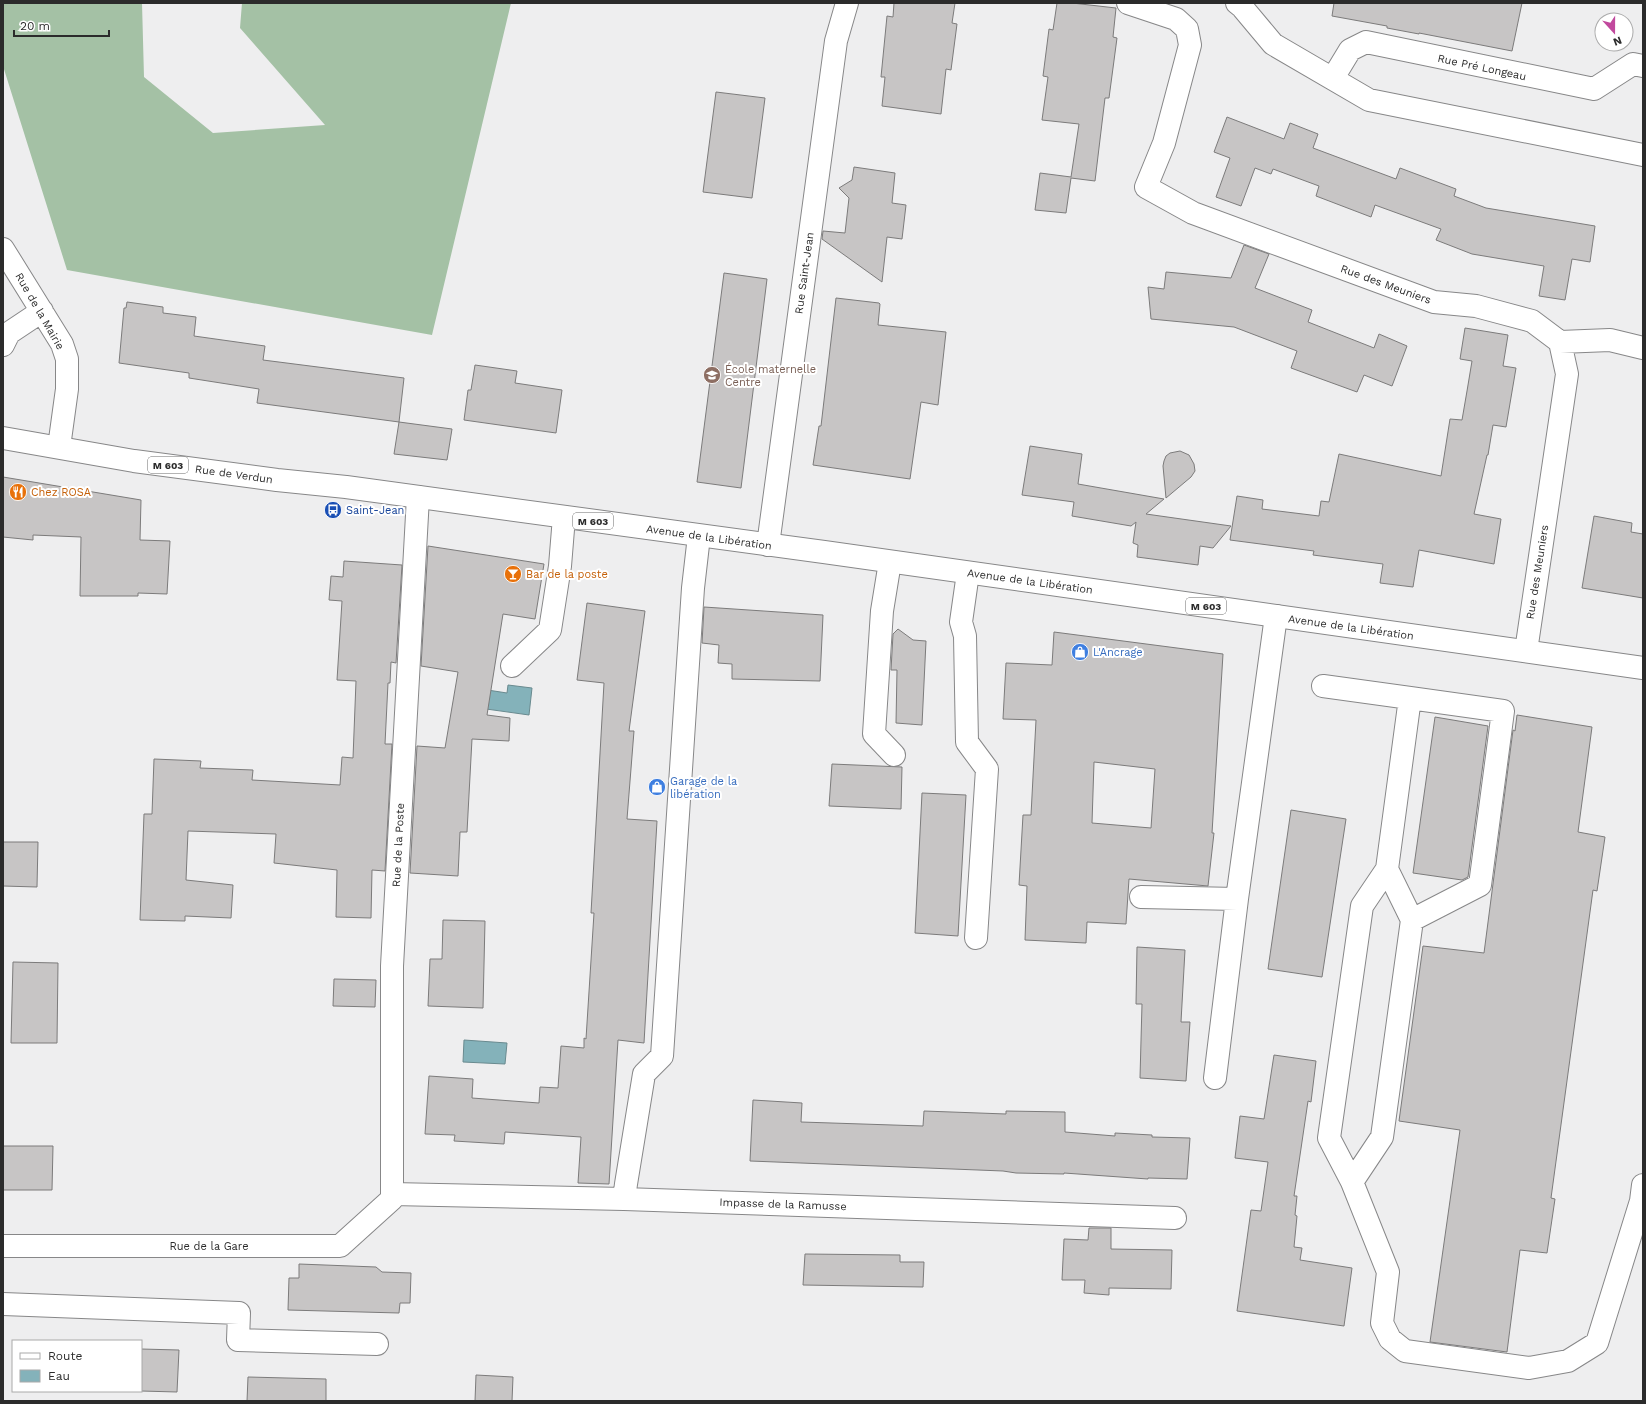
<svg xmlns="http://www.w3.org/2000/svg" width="1646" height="1404" font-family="'Work Sans',sans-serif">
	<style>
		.forest { fill: #a4c1a5 }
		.water { fill: #84b2ba; stroke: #698a8f }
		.building { fill: #c7c5c5; stroke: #7c7b7b; fill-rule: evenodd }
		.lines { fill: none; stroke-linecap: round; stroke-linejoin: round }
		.minor-casing { stroke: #878788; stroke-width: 24 }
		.major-casing { stroke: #878788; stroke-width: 24 }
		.minor { stroke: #fff; stroke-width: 22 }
		.major { stroke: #fff; stroke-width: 22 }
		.labels { text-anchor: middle; stroke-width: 4; stroke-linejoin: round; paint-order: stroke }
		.shield { fill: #fff; stroke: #6b6b6b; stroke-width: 1 }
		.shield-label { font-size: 10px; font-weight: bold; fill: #2b2b2b }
		.street-label { font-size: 11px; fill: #2b2b2b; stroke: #fff }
		.education-label { font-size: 11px; fill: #785e54; stroke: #fff; text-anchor: start }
		.food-label { font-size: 11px; fill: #c56008; stroke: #fff; text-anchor: start }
		.transit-label { font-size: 11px; fill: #164399; stroke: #fff; text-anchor: start }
		.shop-label { font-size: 11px; fill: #366cbe; stroke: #fff; text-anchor: start }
	</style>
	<rect width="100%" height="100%" fill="#eeeeef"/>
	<path class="forest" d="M 3,3 L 142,3 L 144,77 L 213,133 L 325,125 L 240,28 L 242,3 L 511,3 L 432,335 L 67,270 L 3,66 Z"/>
	<path class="water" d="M 508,685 L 532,688 L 529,715 L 479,708 L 481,689 L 507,693 Z
		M 464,1040 L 507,1043 L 505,1064 L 463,1062 Z"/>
	<path class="building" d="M 894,3 L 955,3 L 952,23 L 957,24 L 951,70 L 946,69 L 941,114 L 882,106 L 885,77 L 881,77 L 887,16 L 893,17 Z
		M 1057,3 L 1072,3 L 1116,8 L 1113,37 L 1117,38 L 1109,98 L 1105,98 L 1095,181 L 1071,178 L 1066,213 L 1035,210 L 1040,173 L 1071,177 L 1079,124 L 1042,120 L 1048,77 L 1043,76 L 1049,29 L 1053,30 Z
		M 1334,3 L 1522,3 L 1512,51 L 1419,33 L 1419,34 L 1387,28 L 1387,26 L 1332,16 Z
		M 716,92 L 765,98 L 752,198 L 703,192 Z
		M 1227,117 L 1284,139 L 1290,123 L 1318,134 L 1313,148 L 1396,179 L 1400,168 L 1456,189 L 1454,196 L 1486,208 L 1595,226 L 1590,262 L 1572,259 L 1565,300 L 1539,296 L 1544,266 L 1472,254 L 1436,240 L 1441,229 L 1375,205 L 1371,217 L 1316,196 L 1319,186 L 1273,169 L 1271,174 L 1255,168 L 1241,206 L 1216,197 L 1230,158 L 1214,152 Z
		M 854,167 L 895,173 L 892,203 L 906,205 L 902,239 L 887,237 L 882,282 L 822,239 L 823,231 L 845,233 L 849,198 L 839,188 L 852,180 Z
		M 1244,245 L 1269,254 L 1255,288 L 1312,310 L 1308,322 L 1374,348 L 1379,334 L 1407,346 L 1392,386 L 1364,375 L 1357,392 L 1291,368 L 1297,351 L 1234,327 L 1151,319 L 1148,287 L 1164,289 L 1166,272 L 1231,278 Z
		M 724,273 L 767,279 L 741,488 L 697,482 Z
		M 836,298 L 879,303 L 880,304 L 878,325 L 946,332 L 938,405 L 921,402 L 910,479 L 813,465 L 819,426 L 821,426 Z
		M 127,302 L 163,307 L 163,313 L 196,317 L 194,336 L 265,346 L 263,360 L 404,378 L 399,422 L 257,403 L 259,389 L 189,378 L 189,373 L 119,363 L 124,308 L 126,308 Z
		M 1465,328 L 1508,335 L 1503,366 L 1516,368 L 1506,427 L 1493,425 L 1488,455 L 1487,455 L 1474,514 L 1501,519 L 1494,564 L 1419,550 L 1413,587 L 1380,583 L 1383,564 L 1313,555 L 1314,551 L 1230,540 L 1237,496 L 1263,500 L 1262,509 L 1319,516 L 1321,501 L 1329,502 L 1339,454 L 1441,476 L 1450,419 L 1462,420 L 1467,391 L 1472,361 L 1460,359 Z
		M 475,365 L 517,371 L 515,383 L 562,390 L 556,433 L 464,420 L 468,390 L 471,390 Z
		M 399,422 L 452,429 L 447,460 L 394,454 Z
		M 1030,446 L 1082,454 L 1078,484 L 1164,499 L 1146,514 L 1231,526 L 1213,548 L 1200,546 L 1198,565 L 1137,557 L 1138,545 L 1133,543 L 1136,522 L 1131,526 L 1072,516 L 1074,502 L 1022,495 Z
		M 1180,451 L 1189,455 L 1194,464 L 1195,471 L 1191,477 L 1166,498 L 1163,466 L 1164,461 L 1166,456 L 1170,453 Z
		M 3,477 L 141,500 L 140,540 L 170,541 L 167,594 L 138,593 L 138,596 L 80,596 L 81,537 L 33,535 L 33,540 L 3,537 Z
		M 1594,516 L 1632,523 L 1631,532 L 1643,534 L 1643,598 L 1582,588 Z
		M 428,546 L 544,564 L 535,619 L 503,614 L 487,715 L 510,718 L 509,741 L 472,739 L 467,832 L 460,832 L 458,876 L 410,873 L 417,746 L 445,748 L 458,672 L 421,666 Z
		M 344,561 L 402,565 L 396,663 L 391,662 L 390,683 L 388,683 L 385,744 L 392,744 L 385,871 L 372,870 L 371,918 L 336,917 L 337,870 L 274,863 L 276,834 L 188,831 L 186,880 L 233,885 L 231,918 L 185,916 L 185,921 L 140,920 L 144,814 L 152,814 L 154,759 L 201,761 L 200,768 L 253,770 L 252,780 L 340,785 L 342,757 L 353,758 L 356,681 L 337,680 L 342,601 L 329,600 L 331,576 L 343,577 Z
		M 587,603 L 645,611 L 629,731 L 634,731 L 627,819 L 657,821 L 644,1043 L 618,1040 L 609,1184 L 578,1183 L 581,1137 L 505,1132 L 504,1144 L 454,1141 L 455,1135 L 425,1134 L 429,1076 L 473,1079 L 472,1098 L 539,1103 L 540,1087 L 558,1088 L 561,1046 L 584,1048 L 584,1038 L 586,1039 L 594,913 L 591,913 L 604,683 L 577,680 Z
		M 704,607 L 823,615 L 820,681 L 732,679 L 732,664 L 718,663 L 719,645 L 702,643 Z
		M 898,629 L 913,640 L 926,641 L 922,725 L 896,723 L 897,670 L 891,670 L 893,634 Z
		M 1054,632 L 1223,654 L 1212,833 L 1214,833 L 1208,886 L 1129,879 L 1126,924 L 1087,922 L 1086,943 L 1025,940 L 1027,886 L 1019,885 L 1023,815 L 1031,815 L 1036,720 L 1003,719 L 1006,663 L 1052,665 ZM 1094,762 L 1155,769 L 1151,828 L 1092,823 Z
		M 1517,715 L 1592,727 L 1578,832 L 1605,837 L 1597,891 L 1593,890 L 1551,1198 L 1555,1199 L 1547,1253 L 1520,1250 L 1507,1352 L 1430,1342 L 1460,1130 L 1399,1121 L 1423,946 L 1484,953 L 1513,730 L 1515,731 Z
		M 1435,717 L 1488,726 L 1468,877 L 1462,880 L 1413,873 Z
		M 832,764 L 902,767 L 901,809 L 829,806 Z
		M 922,793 L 966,795 L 958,936 L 915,933 Z
		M 1291,810 L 1346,819 L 1322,977 L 1268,969 Z
		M 3,842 L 38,842 L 37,887 L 3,886 Z
		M 443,920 L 485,921 L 483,1008 L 428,1006 L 430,959 L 442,959 Z
		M 1137,947 L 1185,950 L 1181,1022 L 1190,1022 L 1186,1081 L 1140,1078 L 1142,1004 L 1136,1004 Z
		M 13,962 L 58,963 L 57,1043 L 11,1043 Z
		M 334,979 L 376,980 L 375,1007 L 333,1006 Z
		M 1274,1055 L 1316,1061 L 1311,1102 L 1308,1101 L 1294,1196 L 1297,1196 L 1295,1215 L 1297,1216 L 1294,1247 L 1302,1248 L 1300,1260 L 1352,1268 L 1344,1326 L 1237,1311 L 1251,1210 L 1261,1211 L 1268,1162 L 1235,1158 L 1240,1116 L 1264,1119 Z
		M 753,1100 L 802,1103 L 801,1122 L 923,1126 L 924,1111 L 1006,1114 L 1006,1111 L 1065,1112 L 1065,1132 L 1115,1136 L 1115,1133 L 1152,1135 L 1152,1137 L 1190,1138 L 1187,1179 L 1148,1178 L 1148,1179 L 1064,1173 L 1064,1174 L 1016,1173 L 1003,1171 L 750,1161 Z
		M 3,1146 L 53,1146 L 52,1190 L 3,1190 Z
		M 1089,1228 L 1111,1228 L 1111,1249 L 1172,1250 L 1171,1289 L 1109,1288 L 1109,1295 L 1084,1293 L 1085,1280 L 1062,1280 L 1064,1239 L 1088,1240 Z
		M 805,1254 L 900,1255 L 900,1262 L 924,1262 L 923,1287 L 803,1285 Z
		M 299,1264 L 376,1267 L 382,1272 L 411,1273 L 410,1303 L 400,1303 L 399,1313 L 288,1310 L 289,1278 L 299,1278 Z
		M 141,1349 L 179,1350 L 177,1392 L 141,1391 Z
		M 476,1375 L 513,1377 L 512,1401 L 475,1401 Z
		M 248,1377 L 326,1379 L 326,1401 L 247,1401 Z"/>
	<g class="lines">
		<defs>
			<path id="minor" d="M 1128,3 L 1176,19 L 1187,29 L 1190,45 L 1164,143 L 1146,187 L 1193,213 L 1434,302 L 1476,306 L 1532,321 L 1560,342 L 1567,374 L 1526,651
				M 1237,3 L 1242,7 L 1273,44 L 1369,100 L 1643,155
				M 1333,78 L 1350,50 L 1366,42 L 1594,89 L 1633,64 L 1643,66
				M 3,249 L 62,344 L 67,359 L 67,389 L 59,447
				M 1560,342 L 1610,340 L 1643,348
				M 3,345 L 9,333 L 42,311
				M 768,545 L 836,41 L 847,3
				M 890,562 L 882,611 L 874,734 L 894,755
				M 968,573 L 961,622 L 965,636 L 967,742 L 987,769 L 976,938
				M 512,666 L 550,630 L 560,566 L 564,517
				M 1323,686 L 1410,698 L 1387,869 L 1412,920 L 1382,1137 L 1352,1182 L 1388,1272 L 1382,1323 L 1390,1339 L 1405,1351 L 1529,1368 L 1568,1361 L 1597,1343 L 1641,1201 L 1643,1185
				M 1410,698 L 1503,711 L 1480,885 L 1412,920
				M 1141,897 L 1237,899
				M 1215,1078 L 1237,899 L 1276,616
				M 1352,1182 L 1329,1138 L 1362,906 L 1387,869
				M 392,1194 L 624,1199 L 1175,1218
				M 624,1199 L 626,1184 L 644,1074 L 662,1056 L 693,588 L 699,536
				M 3,1246 L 340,1246 L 392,1199 L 392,966 L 418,497
				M 3,1304 L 239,1313 L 238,1340 L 377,1344"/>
			<path id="major" d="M 3,438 L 134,461 L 277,480 L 346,487 L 824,552 L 1643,668"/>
		</defs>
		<use href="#minor" class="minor-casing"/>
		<use href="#major" class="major-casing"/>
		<use href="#minor" class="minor"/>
		<use href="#major" class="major"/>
	</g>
	<defs>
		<symbol id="school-disc" viewBox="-11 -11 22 22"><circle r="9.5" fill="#8d6e63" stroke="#fff"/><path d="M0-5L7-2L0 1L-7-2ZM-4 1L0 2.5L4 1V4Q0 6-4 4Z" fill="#fff"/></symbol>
		<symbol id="restaurant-disc" viewBox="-11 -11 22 22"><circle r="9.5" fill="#e8710a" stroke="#fff"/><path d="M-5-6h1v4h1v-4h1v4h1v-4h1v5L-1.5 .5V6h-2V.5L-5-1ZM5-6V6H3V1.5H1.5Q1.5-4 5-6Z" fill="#fff"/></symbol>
		<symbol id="bus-disc" viewBox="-11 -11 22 22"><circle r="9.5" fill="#1a4fb4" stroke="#fff"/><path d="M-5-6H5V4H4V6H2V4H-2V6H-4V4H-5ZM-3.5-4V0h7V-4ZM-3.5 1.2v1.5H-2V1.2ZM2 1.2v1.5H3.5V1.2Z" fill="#fff"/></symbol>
		<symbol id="bar-disc" viewBox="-11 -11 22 22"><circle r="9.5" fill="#e8710a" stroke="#fff"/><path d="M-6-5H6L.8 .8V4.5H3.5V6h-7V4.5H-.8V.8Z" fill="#fff"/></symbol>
		<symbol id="shop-disc" viewBox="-11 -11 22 22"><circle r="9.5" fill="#3f7fe0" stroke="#fff"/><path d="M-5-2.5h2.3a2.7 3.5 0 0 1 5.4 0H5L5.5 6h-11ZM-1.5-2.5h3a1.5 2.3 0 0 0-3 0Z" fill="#fff"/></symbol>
	</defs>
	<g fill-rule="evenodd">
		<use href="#school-disc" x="702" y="365" width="20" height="20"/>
		<use href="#restaurant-disc" x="8" y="482" width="20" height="20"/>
		<use href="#bus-disc" x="323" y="500" width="20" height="20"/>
		<use href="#bar-disc" x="503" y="564" width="20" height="20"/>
		<use href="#shop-disc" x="1070" y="642" width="20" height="20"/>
		<use href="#shop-disc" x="647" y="777" width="20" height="20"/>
	</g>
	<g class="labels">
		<g class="shield">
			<rect x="148" y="457" width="40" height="16" rx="3"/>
			<rect x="573" y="513" width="40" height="16" rx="3"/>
			<rect x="1186" y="598" width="40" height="16" rx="3"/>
		</g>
		<g class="shield-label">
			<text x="168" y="469">M 603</text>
			<text x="593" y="525">M 603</text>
			<text x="1206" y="610">M 603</text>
		</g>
		<g class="street-label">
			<text transform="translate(1482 67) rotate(12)" y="4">Rue Pré Longeau</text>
			<text transform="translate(804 273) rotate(-82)" y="4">Rue Saint-Jean</text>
			<text transform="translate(1386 284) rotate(20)" y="4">Rue des Meuniers</text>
			<text transform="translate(40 311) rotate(60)" y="4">Rue de la Mairie</text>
			<text transform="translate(234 474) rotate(8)" y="4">Rue de Verdun</text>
			<text transform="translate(709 537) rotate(8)" y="4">Avenue de la Libération</text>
			<text transform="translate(1537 572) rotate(-81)" y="4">Rue des Meuniers</text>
			<text transform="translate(1030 581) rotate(8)" y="4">Avenue de la Libération</text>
			<text transform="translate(1351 627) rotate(8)" y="4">Avenue de la Libération</text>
			<text transform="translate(398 845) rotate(-87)" y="4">Rue de la Poste</text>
			<text transform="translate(783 1204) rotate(2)" y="4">Impasse de la Ramusse</text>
			<text x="209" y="1250">Rue de la Gare</text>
		</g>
		<g class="education-label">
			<text x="725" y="373">École maternelle<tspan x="725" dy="13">Centre</tspan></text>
		</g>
		<g class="food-label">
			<text x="31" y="496">Chez ROSA</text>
			<text x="526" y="578">Bar de la poste</text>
		</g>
		<g class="transit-label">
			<text x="346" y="514">Saint-Jean</text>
		</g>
		<g class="shop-label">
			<text x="1093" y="656">L'Ancrage</text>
			<text x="670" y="785">Garage de la<tspan x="670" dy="13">libération</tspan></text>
		</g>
	</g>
	<rect width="1646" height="1404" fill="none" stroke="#2b2b2b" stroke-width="8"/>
	<rect x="12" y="1340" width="130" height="52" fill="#ffffff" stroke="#aaaaaa"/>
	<rect x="20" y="1353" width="20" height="6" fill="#ffffff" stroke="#aaaaaa"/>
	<text x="48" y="1360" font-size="12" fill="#2b2b2b">Route</text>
	<rect x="20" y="1370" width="20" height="12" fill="#84b2ba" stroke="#aaaaaa"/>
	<text x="48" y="1380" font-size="12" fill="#2b2b2b">Eau</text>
	<g transform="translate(1614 32) rotate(159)"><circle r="19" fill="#ffffff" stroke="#aaaaaa"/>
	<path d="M0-3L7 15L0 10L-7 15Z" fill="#c1499d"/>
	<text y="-6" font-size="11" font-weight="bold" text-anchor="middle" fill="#2b2b2b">N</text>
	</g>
	<path d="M14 30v6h95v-6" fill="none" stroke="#2b2b2b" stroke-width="2"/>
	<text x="20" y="30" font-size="12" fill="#2b2b2b" stroke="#ffffff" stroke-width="3" paint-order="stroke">20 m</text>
</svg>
